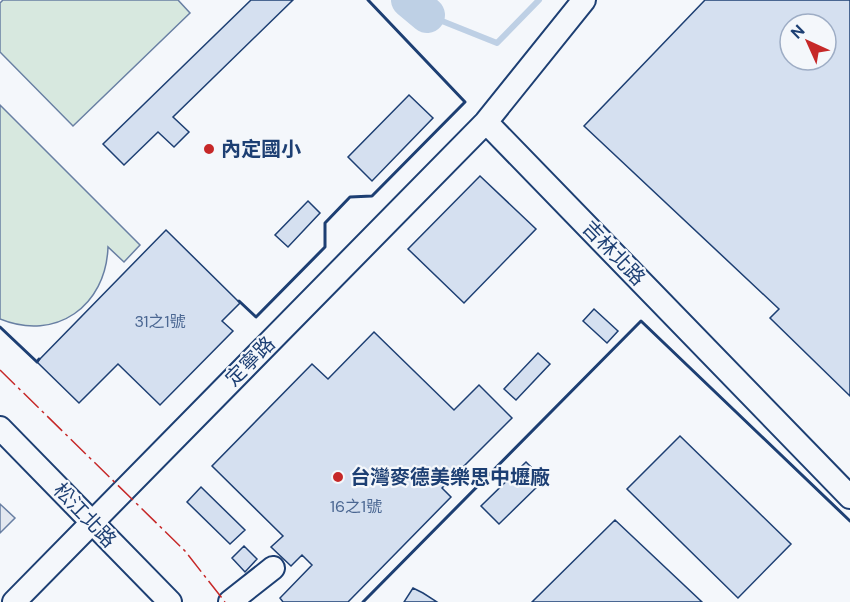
<svg xmlns="http://www.w3.org/2000/svg" width="850" height="602" font-family="'DM Sans','Noto Sans TC',sans-serif">
	<style>
		.green { fill: #d7e8df; stroke: #687fa3; stroke-width: 1.5 }
		.parking { fill: #e3e8f0; stroke: #687fa3; stroke-width: 1.5 }
		.lines { fill: none; stroke-linecap: round; stroke-linejoin: round }
		.stream { stroke: #bed0e5; stroke-width: 6 }
		.river { stroke: #bed0e5; stroke-width: 36 }
		.building { fill: #d5e0f0; stroke: #1d3f73; stroke-width: 1.5; fill-rule: evenodd }
		.minor-casing { stroke: #1d3f73; stroke-width: 26 }
		.minor { stroke: #f4f7fb; stroke-width: 22 }
		.wall { stroke: #1d3f73; stroke-width: 3 }
		.power { stroke: #c62828; stroke-width: 1.5; stroke-dasharray: 21 4.5 3 4.5; stroke-linecap: butt }
		.poi-dot { fill: #c62828; stroke: #f4f7fb; stroke-width: 2 }
		.labels { text-anchor: middle; stroke-width: 4.5; stroke-linejoin: round; paint-order: stroke }
		.number-label { font-size: 16px; fill: #4b6792 }
		.poi-label { font-size: 20px; font-weight: bold; fill: #1d3f73; stroke: #f4f7fb; text-anchor: start }
		.street-label { font-size: 20px; fill: #1d3f73; stroke: #f4f7fb }
	</style>
	<rect width="100%" height="100%" fill="#f4f7fb"/>
	<path class="green" d="M 3,0 L 178,0 L 190,13 L 73,126 L 0,52 L 0,3 Z
		M 0,105 L 140,245 L 124,262 L 108,247 C 106,306 56,342 0,319 Z"/>
	<path class="parking" d="M 0,504 L 15,518 L 0,533 Z"/>
	<g class="lines">
		<path class="stream" d="M 427,15 L 497,43 L 539,0"/>
		<path class="river" d="M 409,0 L 427,15"/>
	</g>
	<path class="building" d="M 251,0 L 293,0 L 173,117 L 189,132 L 174,147 L 158,132 L 124,165 L 103,144 Z
		M 705,0 L 850,0 L 850,396 L 770,318 L 779,309 L 584,126 ZM 790,24 L 826,24 L 826,60 L 790,60 Z
		M 409,95 L 433,118 L 372,181 L 348,157 Z
		M 480,176 L 536,229 L 464,303 L 408,249 Z
		M 308,201 L 320,213 L 288,247 L 275,235 Z
		M 166,230 L 240,303 L 222,321 L 233,331 L 160,405 L 118,364 L 79,403 L 37,362 Z
		M 594,309 L 618,331 L 607,343 L 583,321 Z
		M 374,332 L 454,410 L 479,385 L 512,418 L 442,488 L 451,497 L 348,602 L 283,602 L 280,598 L 312,565 L 302,555 L 291,566 L 271,547 L 283,536 L 212,466 L 312,364 L 328,379 Z
		M 538,353 L 550,364 L 516,400 L 504,389 Z
		M 680,436 L 791,544 L 738,598 L 627,489 Z
		M 526,462 L 544,480 L 499,524 L 481,506 Z
		M 201,487 L 245,530 L 230,544 L 187,502 Z
		M 615,520 L 702,602 L 532,602 Z
		M 244,546 L 257,559 L 245,572 L 232,558 Z
		M 413,588 L 423,593 L 437,602 L 404,602 Z"/>
	<g class="lines">
		<defs>
			<path id="minor" d="M 486,122 L 850,497
				M 0,428 L 170,602
				M 14,602 L 486,122 L 584,0
				M 230,602 L 273,568"/>
		</defs>
		<use href="#minor" class="minor-casing"/>
		<use href="#minor" class="minor"/>
		<path class="wall" d="M 239,301 L 256,317 L 325,247 L 325,223 L 350,197 L 372,196 L 465,102 L 368,0
			M 0,327 L 37,362 L 39,359
			M 363,602 L 641,321 L 850,521"/>
		<path class="power" d="M 0,370 L 185,551 L 225,602"/>
	</g>
	<g class="poi-dot">
		<circle cx="209" cy="149" r="6"/>
		<circle cx="338" cy="477" r="6"/>
	</g>
	<g class="labels">
		<g class="number-label">
			<text x="160" y="327">31之1號</text>
			<text x="356" y="512">16之1號</text>
		</g>
		<g class="poi-label">
			<text x="221" y="156">內定國小</text>
			<text x="350" y="484">台灣麥德美樂思中壢廠</text>
		</g>
		<g class="street-label">
			<text transform="translate(614 253) rotate(46)" y="7">吉林北路</text>
			<text transform="translate(250 361) rotate(-45)" y="7">定寧路</text>
			<text transform="translate(85 515) rotate(46)" y="7">松江北路</text>
		</g>
	</g>
	<g transform="translate(808 42) rotate(315)"><circle r="28" fill="#f4f7fb" stroke="#9eadc5" stroke-width="1.5"/>
	<path d="M0-4.5L10 22L0 15L-10 22Z" fill="#c62828"/>
	<text y="-9" font-size="16" font-weight="bold" text-anchor="middle" fill="#1d3f73">N</text>
	</g>
</svg>
